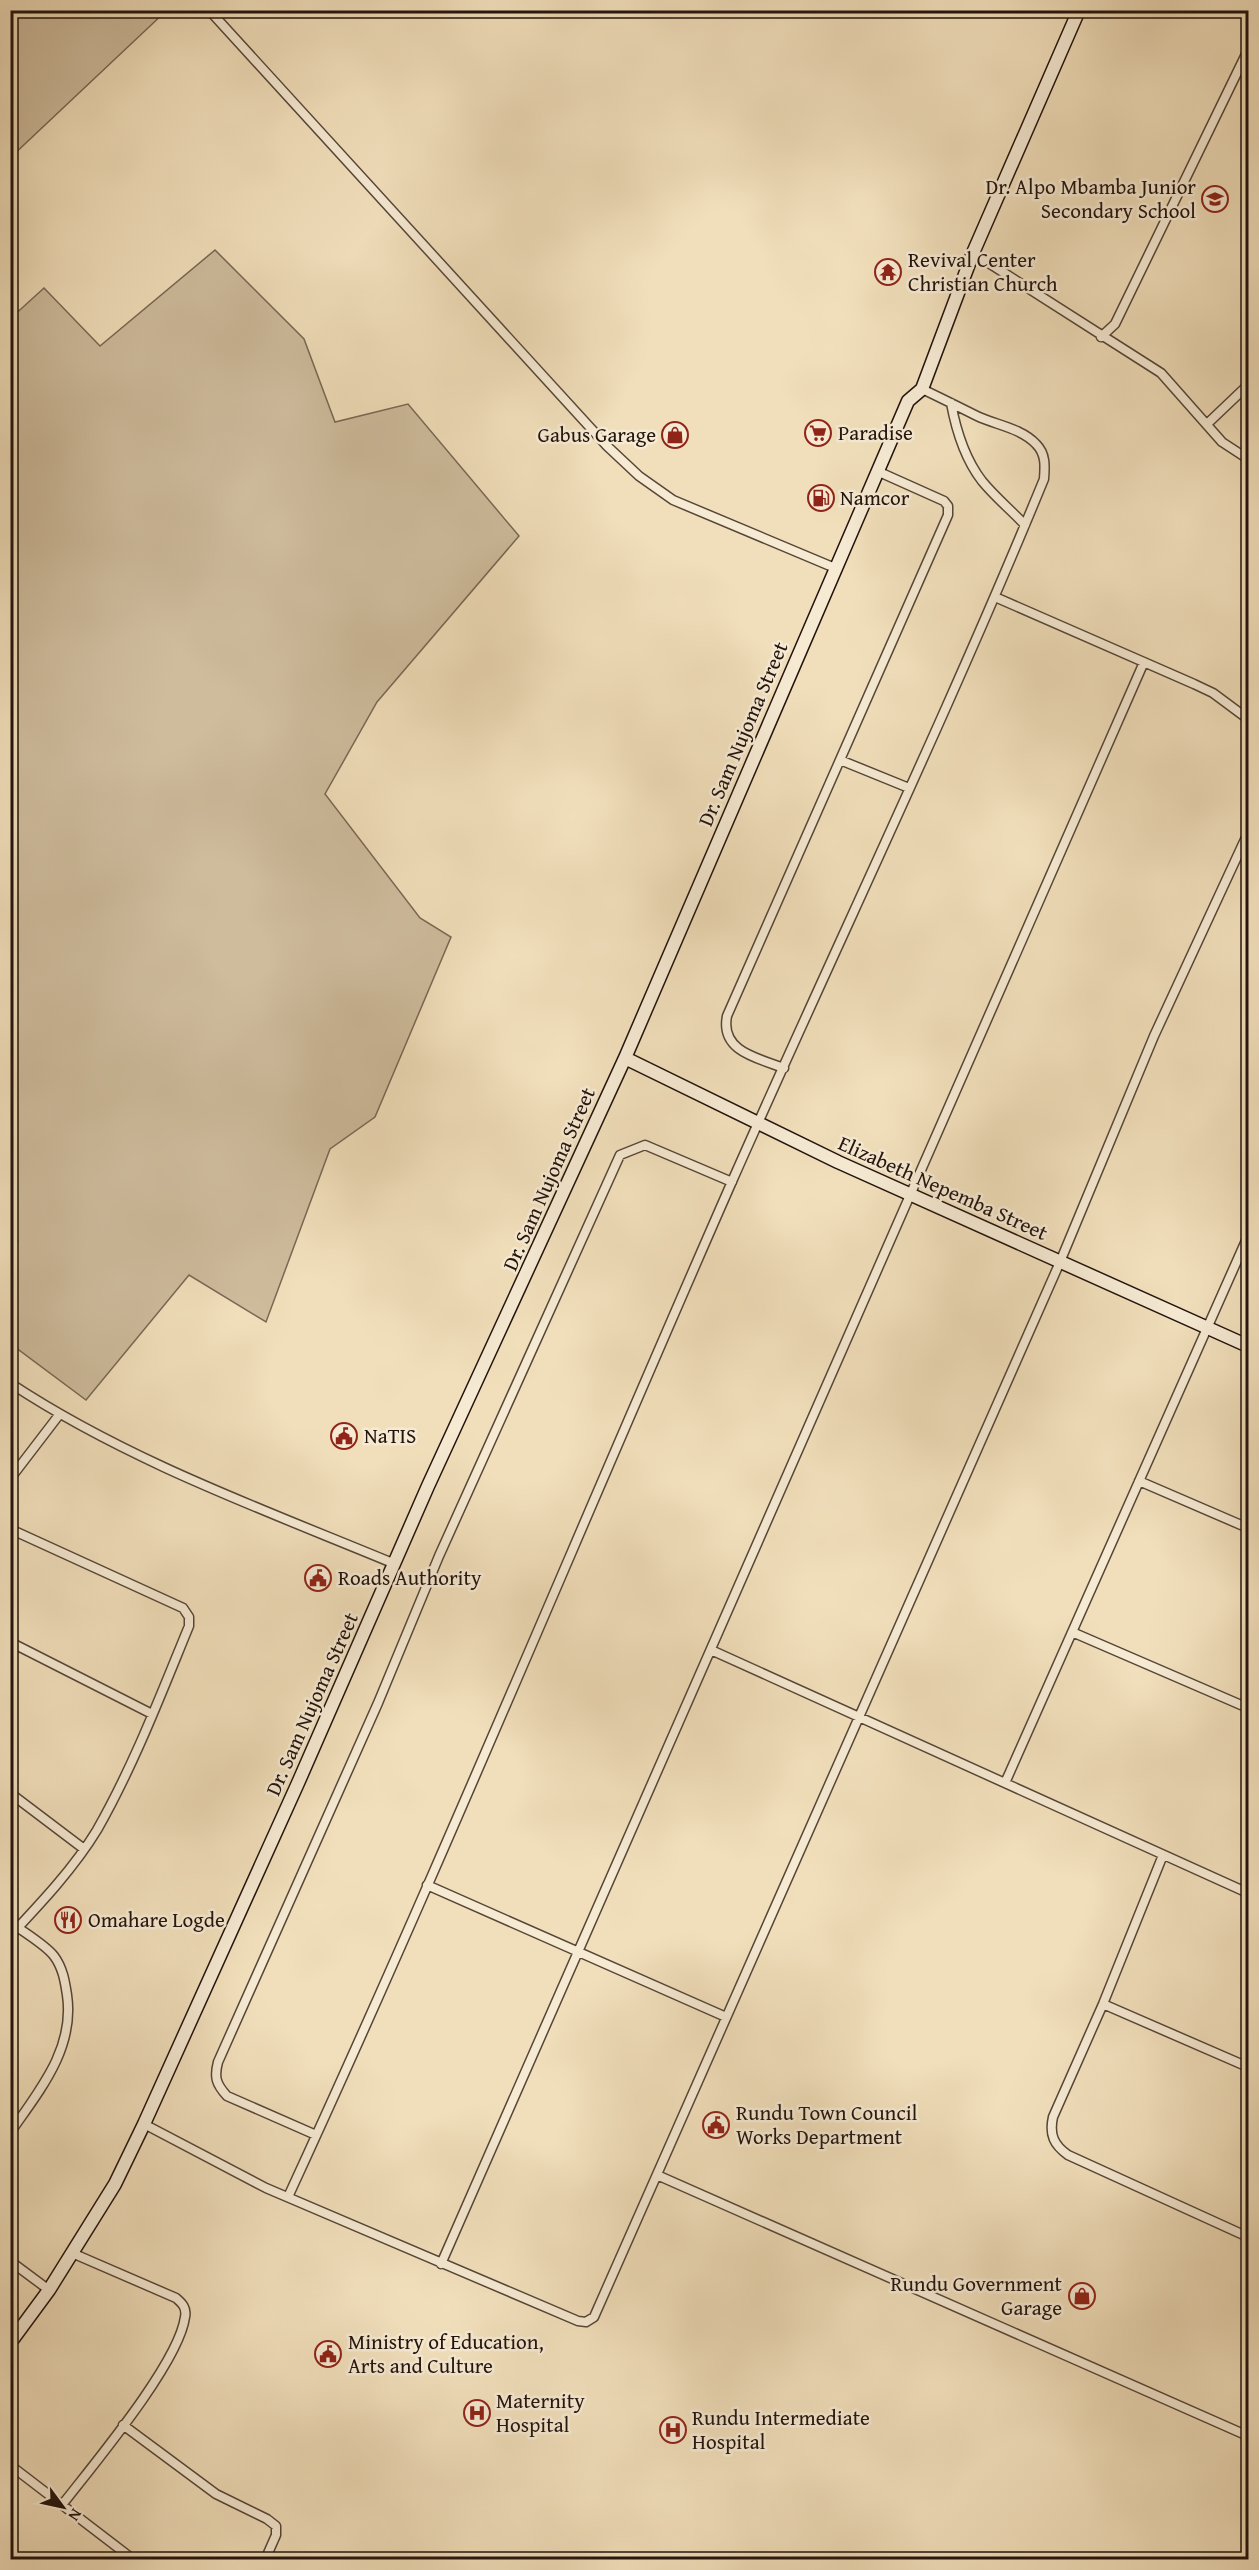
<svg xmlns="http://www.w3.org/2000/svg" width="1259" height="2570" font-family="'Gentium Book Plus',serif">
	<style>
		.green { fill: #cebc9d; stroke: #786855; stroke-width: 1.5 }
		.lines { fill: none; stroke-linecap: round; stroke-linejoin: round }
		.street-casing { stroke: #564638; stroke-width: 11 }
		.secondary-casing { stroke: #22130d; stroke-width: 15 }
		.street { stroke: #f6ead3; stroke-width: 8 }
		.secondary { stroke: #f6ead3; stroke-width: 12 }
		.labels { text-anchor: middle; stroke-width: 5; stroke-linejoin: round; paint-order: stroke }
		.poi-label { font-size: 21px; fill: #22130d; stroke: #f6ead3; text-anchor: start }
		.street-label { font-size: 21px; fill: #22130d; stroke: #f6ead3 }
	</style>
	<rect width="100%" height="100%" fill="#f1dfbb"/>
	<filter id="stains"><feTurbulence type="fractalNoise" baseFrequency=".00333" numOctaves="4"/><feColorMatrix values="0 0 0 0 .2 0 0 0 0 .09 0 0 0 0 .02 0 0 0 .5 -.17"/></filter>
	<radialGradient id="worn" r=".72"><stop offset=".6" stop-color="#630" stop-opacity="0"/><stop offset="1" stop-color="#630" stop-opacity=".3"/></radialGradient>
	<path class="green" d="M 11,10 L 166,10 L 166,11 L 11,157 Z
		M 215,250 L 304,339 L 335,422 L 408,404 L 519,536 L 377,702 L 325,794 L 420,918 L 451,937 L 375,1117 L 330,1149 L 266,1322 L 189,1275 L 86,1400 L 11,1344 L 11,1252 L 18,1241 L 10,1235 L 11,318 L 44,288 L 100,346 Z"/>
	<g class="lines">
		<defs>
			<path id="street" d="M 209,10 L 607,446 L 639,476 L 673,500 L 835,568
				M 973,253 L 1161,373 L 1222,442 L 1248,459
				M 1101,337 L 1115,324 L 1248,50
				M 951,403 C 956,430 965,459 982,481 C 995,497 1011,510 1025,525
				M 1207,424 L 1248,385
				M 995,597 L 1194,684 L 1213,693 L 1248,719
				M 840,760 L 909,788
				M 784,1068 C 757,1058 720,1051 727,1016 L 948,515 L 948,506 L 944,501 L 877,471
				M 10,1383 C 128,1461 265,1510 395,1564
				M 10,1479 L 59,1415
				M 1139,1481 L 1248,1528
				M 10,1529 L 183,1608 L 189,1617 L 189,1626 C 161,1694 134,1765 97,1830 C 74,1868 41,1903 10,1936
				M 1072,1632 L 1248,1708
				M 10,1642 L 152,1714
				M 711,1650 L 1248,1893
				M 1005,1783 L 1248,1236
				M 10,1793 L 84,1849
				M 1163,1855 L 1103,2004 L 1053,2117 C 1049,2135 1054,2145 1068,2155 L 1248,2237
				M 427,1885 L 726,2017
				M 10,1922 C 22,1931 46,1945 54,1956 C 63,1968 65,1982 67,1995 C 75,2049 39,2091 10,2133
				M 1103,2004 L 1248,2067
				M 144,2124 L 266,2188 L 578,2321 L 586,2322 L 594,2317 L 1060,1262 L 1154,1036 L 1248,833
				M 316,2135 L 227,2096 C 216,2084 214,2077 218,2062 L 378,1703 L 439,1556 L 620,1155 L 645,1145 L 732,1182
				M 657,2175 L 1248,2436
				M 288,2197 C 442,1863 582,1523 730,1186 C 834,950 946,718 1044,479 C 1045,466 1046,454 1036,444 C 1021,428 996,425 977,416 C 959,407 941,398 922,389
				M 10,2261 L 49,2290
				M 441,2264 L 1144,662
				M 123,2425 L 216,2494 L 267,2519 L 276,2526 L 276,2535 L 265,2560
				M 10,2465 L 134,2560
				M 62,2505 C 93,2465 179,2363 185,2317 C 187,2308 182,2303 176,2298 L 72,2253"/>
			<path id="secondary" d="M 625,1058 L 838,1162 L 1248,1346
				M 10,2343 L 49,2290 L 115,2184 L 144,2124 L 298,1783 L 428,1486 L 625,1058 L 908,401 L 922,389 L 973,253 L 1079,10"/>
		</defs>
		<use href="#street" class="street-casing"/>
		<use href="#secondary" class="secondary-casing"/>
		<use href="#street" class="street"/>
		<use href="#secondary" class="secondary"/>
	</g>
	<defs>
		<symbol id="school-ring" viewBox="-11 -11 22 22"><circle r="9.5" fill="#f6ead3" stroke="#8f2418" stroke-width="1.5"/><path d="M0-5L7-2L0 1L-7-2ZM-4 1L0 2.5L4 1V4Q0 6-4 4Z" fill="#8f2418"/></symbol>
		<symbol id="temple-ring" viewBox="-11 -11 22 22"><circle r="9.5" fill="#f6ead3" stroke="#8f2418" stroke-width="1.5"/><path d="M0-6L5-2H3V0L6.5 2.5H4V6H1.5V3h-3V6H-4V2.5H-6.5L-3 0V-2H-5Z" fill="#8f2418"/></symbol>
		<symbol id="supermarket-ring" viewBox="-11 -11 22 22"><circle r="9.5" fill="#f6ead3" stroke="#8f2418" stroke-width="1.5"/><path d="M-6-5.5h2.5l.6 2H6L4.5 2H-2.5L-4.4-4H-6ZM-1.5 3.2a1.3 1.3 0 1 0 .1 0ZM3 3.2a1.3 1.3 0 1 0 .1 0Z" fill="#8f2418"/></symbol>
		<symbol id="shop-ring" viewBox="-11 -11 22 22"><circle r="9.5" fill="#f6ead3" stroke="#8f2418" stroke-width="1.5"/><path d="M-5-2.5h2.3a2.7 3.5 0 0 1 5.4 0H5L5.5 6h-11ZM-1.5-2.5h3a1.5 2.3 0 0 0-3 0Z" fill="#8f2418"/></symbol>
		<symbol id="fuel-ring" viewBox="-11 -11 22 22"><circle r="9.5" fill="#f6ead3" stroke="#8f2418" stroke-width="1.5"/><path d="M-5.5-6h7V0h2V4h1.3V-2.5L3-4.5l.8-.8L6-3V5H2.5V1h-1V6h-7ZM-4.2-4.7v3.2H.2V-4.7Z" fill="#8f2418"/></symbol>
		<symbol id="civic-ring" viewBox="-11 -11 22 22"><circle r="9.5" fill="#f6ead3" stroke="#8f2418" stroke-width="1.5"/><path d="M-.6-6.5H3V-4.5H.6V-3L4-1V1h2V6H-6V1h2V-1L-.6-3ZM-1.2 2.5V6h2.4V2.5Z" fill="#8f2418"/></symbol>
		<symbol id="restaurant-ring" viewBox="-11 -11 22 22"><circle r="9.5" fill="#f6ead3" stroke="#8f2418" stroke-width="1.5"/><path d="M-5-6h1v4h1v-4h1v4h1v-4h1v5L-1.5 .5V6h-2V.5L-5-1ZM5-6V6H3V1.5H1.5Q1.5-4 5-6Z" fill="#8f2418"/></symbol>
		<symbol id="hospital-ring" viewBox="-11 -11 22 22"><circle r="9.5" fill="#f6ead3" stroke="#8f2418" stroke-width="1.5"/><path d="M-5-5h3v3.5h4V-5h3V5h-3V1.5h-4V5h-3Z" fill="#8f2418"/></symbol>
	</defs>
	<g fill-rule="evenodd">
		<use href="#school-ring" x="1200" y="184" width="30" height="30"/>
		<use href="#temple-ring" x="873" y="257" width="30" height="30"/>
		<use href="#supermarket-ring" x="803" y="418" width="30" height="30"/>
		<use href="#shop-ring" x="660" y="420" width="30" height="30"/>
		<use href="#fuel-ring" x="806" y="483" width="30" height="30"/>
		<use href="#civic-ring" x="329" y="1421" width="30" height="30"/>
		<use href="#civic-ring" x="303" y="1563" width="30" height="30"/>
		<use href="#restaurant-ring" x="53" y="1905" width="30" height="30"/>
		<use href="#civic-ring" x="701" y="2110" width="30" height="30"/>
		<use href="#shop-ring" x="1067" y="2281" width="30" height="30"/>
		<use href="#civic-ring" x="313" y="2339" width="30" height="30"/>
		<use href="#hospital-ring" x="462" y="2398" width="30" height="30"/>
		<use href="#hospital-ring" x="658" y="2415" width="30" height="30"/>
	</g>
	<g class="labels">
		<g class="poi-label">
			<text x="1196" y="194" text-anchor="end">Dr. Alpo Mbamba Junior<tspan x="1196" dy="24">Secondary School</tspan></text>
			<text x="908" y="267">Revival Center<tspan x="908" dy="24">Christian Church</tspan></text>
			<text x="838" y="440">Paradise</text>
			<text x="656" y="442" text-anchor="end">Gabus Garage</text>
			<text x="840" y="505">Namcor</text>
			<text x="364" y="1443">NaTIS</text>
			<text x="338" y="1585">Roads Authority</text>
			<text x="88" y="1927">Omahare Logde</text>
			<text x="736" y="2120">Rundu Town Council<tspan x="736" dy="24">Works Department</tspan></text>
			<text x="1062" y="2291" text-anchor="end">Rundu Government<tspan x="1062" dy="24">Garage</tspan></text>
			<text x="348" y="2349">Ministry of Education,<tspan x="348" dy="24">Arts and Culture</tspan></text>
			<text x="496" y="2408">Maternity<tspan x="496" dy="24">Hospital</tspan></text>
			<text x="692" y="2425">Rundu Intermediate<tspan x="692" dy="24">Hospital</tspan></text>
		</g>
		<g class="street-label">
			<text transform="translate(743 734) rotate(-67)" y="7">Dr. Sam Nujoma Street</text>
			<text transform="translate(549 1179) rotate(-66)" y="7">Dr. Sam Nujoma Street</text>
			<text transform="translate(943 1188) rotate(24)" y="7">Elizabeth Nepemba Street</text>
			<text transform="translate(312 1704) rotate(-66)" y="7">Dr. Sam Nujoma Street</text>
		</g>
	</g>
	<rect width="1259" height="2570" fill="none" stroke="#f1dfbb" stroke-width="36"/>
	<rect x="12" y="12" width="1235" height="2546" fill="none" stroke="#22130d" stroke-width="3"/>
	<rect x="18" y="18" width="1223" height="2534" fill="none" stroke="#22130d" stroke-width="1.5"/>
	<g transform="translate(63 2507) rotate(123)" stroke="#f6ead3" stroke-width="4.5" paint-order="stroke">
	<path d="M0-4.5L10 22L0 15L-10 22Z" fill="#22130d"/>
	<text y="-9" font-size="16" font-weight="bold" text-anchor="middle" fill="#22130d">N</text>
	</g>
	<rect width="100%" height="100%" filter="url(#stains)"/>
	<rect width="100%" height="100%" fill="url(#worn)"/>
</svg>
